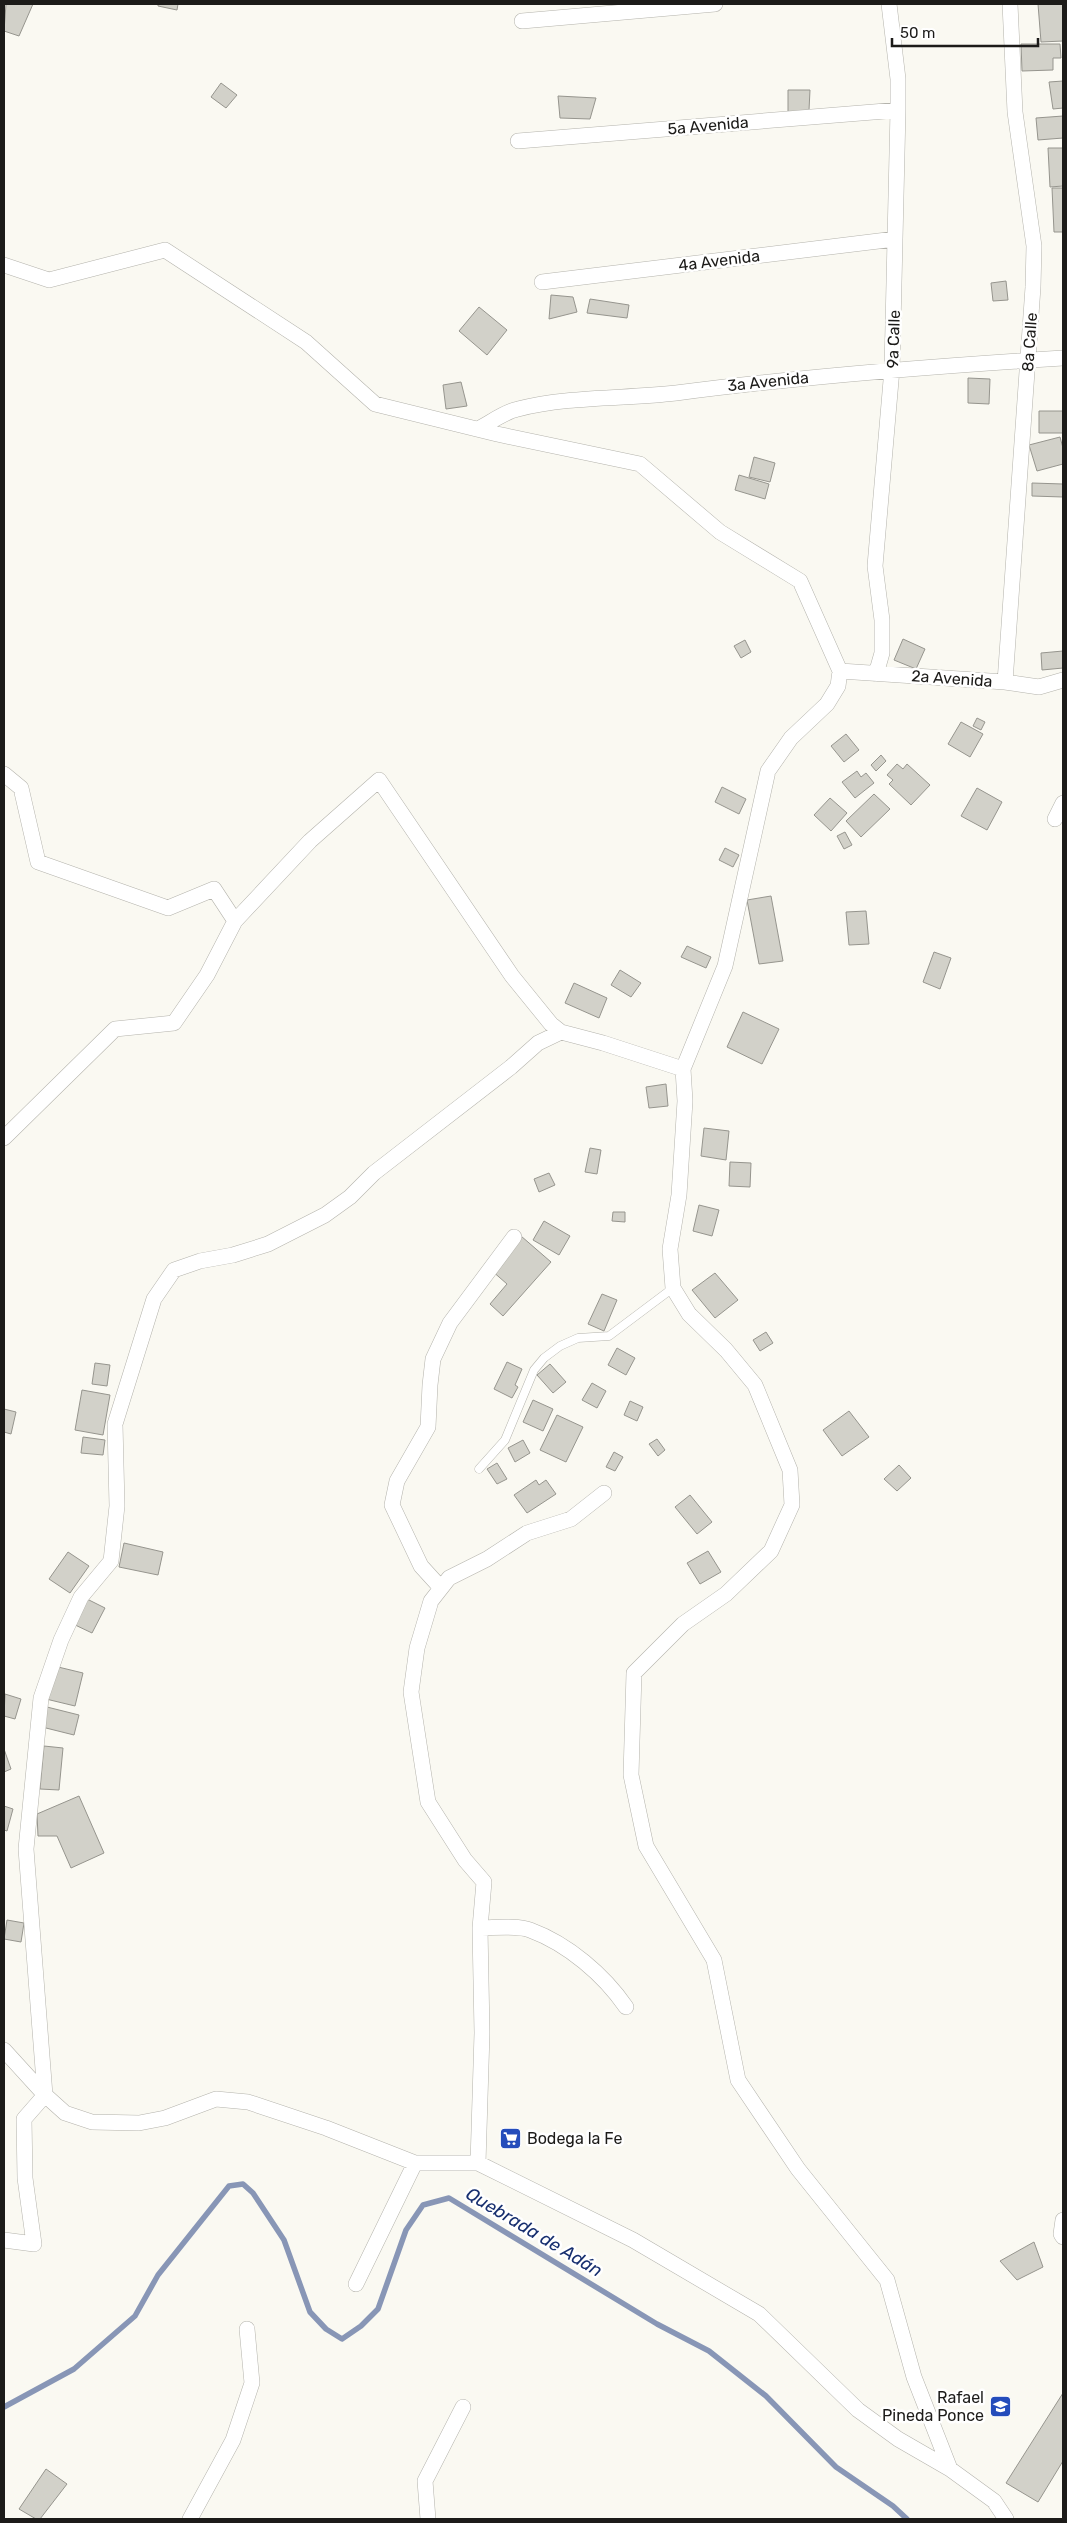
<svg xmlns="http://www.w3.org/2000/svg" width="1067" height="2523" font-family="Rubik,sans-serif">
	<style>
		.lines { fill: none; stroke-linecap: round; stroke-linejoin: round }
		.stream { stroke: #8896b6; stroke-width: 5.5 }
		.building { fill: #d2d1c9; stroke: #96958e }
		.service-casing { stroke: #b4b3ac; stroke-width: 9 }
		.minor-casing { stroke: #b4b3ac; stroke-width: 16 }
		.service { stroke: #fff; stroke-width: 8 }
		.minor { stroke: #fff; stroke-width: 15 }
		.labels { text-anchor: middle; stroke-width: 5; stroke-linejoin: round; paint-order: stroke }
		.street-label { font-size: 16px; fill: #1c1b19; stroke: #fff }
		.poi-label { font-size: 16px; fill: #1c1b19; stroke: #fff; text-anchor: start }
		.water-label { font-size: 18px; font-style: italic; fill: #172f6f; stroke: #fff }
	</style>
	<rect width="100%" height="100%" fill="#faf9f2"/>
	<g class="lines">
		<path class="stream" d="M 4,2407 L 74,2369 L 135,2316 L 158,2275 L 229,2186 L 243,2184 L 253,2193 L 284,2240 L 310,2312 L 326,2329 L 342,2339 L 361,2326 L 378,2309 L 406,2230 L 423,2205 L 449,2198 L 657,2324 L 709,2351 L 766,2396 L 836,2467 L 893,2506 L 907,2519"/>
	</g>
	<path class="building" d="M 6,4 L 33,4 L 19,36 L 4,31 Z
		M 158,4 L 178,4 L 177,10 L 158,6 Z
		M 1038,4 L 1063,4 L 1063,41 L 1041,42 Z
		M 1021,44 L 1060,44 L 1061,58 L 1053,58 L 1053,70 L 1022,71 Z
		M 1063,81 L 1063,108 L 1053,109 L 1049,82 Z
		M 221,83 L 237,95 L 226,108 L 211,97 Z
		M 788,90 L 810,90 L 809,110 L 788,113 Z
		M 558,96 L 596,98 L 590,119 L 560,118 Z
		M 1063,116 L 1063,138 L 1038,140 L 1036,118 Z
		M 1048,148 L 1063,148 L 1063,186 L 1050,187 Z
		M 1052,188 L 1063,188 L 1063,232 L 1054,232 Z
		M 1006,281 L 1008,300 L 993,301 L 991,283 Z
		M 551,295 L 573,297 L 577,312 L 549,319 Z
		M 590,299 L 629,305 L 627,318 L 587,313 Z
		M 479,307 L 507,330 L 487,355 L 459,331 Z
		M 968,378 L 990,379 L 989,404 L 968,403 Z
		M 461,382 L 467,406 L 446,409 L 443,385 Z
		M 1039,411 L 1063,411 L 1063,433 L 1039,433 Z
		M 1060,437 L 1063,448 L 1063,464 L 1037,471 L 1029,445 Z
		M 754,457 L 775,463 L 770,482 L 749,477 Z
		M 739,475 L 769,484 L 765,499 L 735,490 Z
		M 1032,483 L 1063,484 L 1063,497 L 1032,496 Z
		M 903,639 L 925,649 L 916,669 L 894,660 Z
		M 745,640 L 751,652 L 741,658 L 734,646 Z
		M 1063,651 L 1063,668 L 1042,670 L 1041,653 Z
		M 977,718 L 985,722 L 981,730 L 973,726 Z
		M 961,722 L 983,734 L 970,757 L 948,744 Z
		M 846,734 L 859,750 L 844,762 L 831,746 Z
		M 881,755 L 886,761 L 876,771 L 871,765 Z
		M 897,764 L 903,769 L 907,764 L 930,785 L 911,805 L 889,784 L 893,780 L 887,775 Z
		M 857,771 L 861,777 L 866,773 L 874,783 L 855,798 L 842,782 Z
		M 722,787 L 746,799 L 739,814 L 715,802 Z
		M 977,788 L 1002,802 L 987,830 L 961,816 Z
		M 874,794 L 890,809 L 861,837 L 846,821 Z
		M 830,798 L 847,813 L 831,831 L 814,815 Z
		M 845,832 L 852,845 L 844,849 L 837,836 Z
		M 725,848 L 739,855 L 733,867 L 719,860 Z
		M 771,896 L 783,961 L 759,964 L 747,900 Z
		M 866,911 L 869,944 L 849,945 L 846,912 Z
		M 687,946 L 711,957 L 706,968 L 681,957 Z
		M 934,952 L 951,958 L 940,989 L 923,982 Z
		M 620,970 L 641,983 L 631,997 L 611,985 Z
		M 574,983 L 607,998 L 599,1018 L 565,1003 Z
		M 743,1012 L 779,1029 L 762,1064 L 727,1047 Z
		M 666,1084 L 668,1106 L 649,1108 L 646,1087 Z
		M 704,1128 L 729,1131 L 726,1160 L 701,1156 Z
		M 590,1148 L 601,1150 L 597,1174 L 585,1172 Z
		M 730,1162 L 751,1163 L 750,1187 L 729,1186 Z
		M 549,1173 L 555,1185 L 539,1192 L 534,1179 Z
		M 699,1205 L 719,1210 L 712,1236 L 693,1231 Z
		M 613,1212 L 625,1212 L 625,1222 L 612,1221 Z
		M 544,1221 L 570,1236 L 559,1255 L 533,1240 Z
		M 521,1236 L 551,1262 L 503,1316 L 490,1304 L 507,1284 L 491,1270 Z
		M 715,1273 L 738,1300 L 715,1318 L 692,1290 Z
		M 602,1294 L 617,1300 L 604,1331 L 588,1324 Z
		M 766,1332 L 773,1343 L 760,1351 L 753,1340 Z
		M 617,1348 L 635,1358 L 626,1375 L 608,1365 Z
		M 507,1362 L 522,1369 L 515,1385 L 518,1387 L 512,1398 L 494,1389 Z
		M 95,1363 L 110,1365 L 107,1386 L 92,1384 Z
		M 550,1364 L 566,1382 L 553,1393 L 537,1375 Z
		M 592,1383 L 606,1391 L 597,1408 L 582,1400 Z
		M 82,1390 L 110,1395 L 103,1435 L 75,1430 Z
		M 533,1400 L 553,1409 L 543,1431 L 523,1422 Z
		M 630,1401 L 643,1407 L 637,1421 L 624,1415 Z
		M 4,1409 L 16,1412 L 11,1434 L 4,1432 Z
		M 849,1411 L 869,1437 L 842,1456 L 823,1430 Z
		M 557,1415 L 583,1427 L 566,1462 L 540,1450 Z
		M 83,1437 L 105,1440 L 103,1455 L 81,1453 Z
		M 657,1439 L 665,1450 L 658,1456 L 649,1444 Z
		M 523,1440 L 530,1453 L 515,1462 L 508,1448 Z
		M 614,1452 L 623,1457 L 615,1471 L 606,1467 Z
		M 497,1463 L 507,1479 L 497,1484 L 487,1469 Z
		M 899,1465 L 911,1478 L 897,1491 L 884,1479 Z
		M 536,1480 L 539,1485 L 546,1480 L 556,1494 L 527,1513 L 514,1495 Z
		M 690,1495 L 712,1522 L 697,1534 L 675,1507 Z
		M 124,1543 L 163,1552 L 158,1575 L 119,1567 Z
		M 708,1551 L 721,1572 L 700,1584 L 687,1563 Z
		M 68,1552 L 89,1566 L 70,1593 L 49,1579 Z
		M 85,1598 L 105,1608 L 92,1633 L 71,1623 Z
		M 54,1666 L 83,1673 L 75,1706 L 46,1699 Z
		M 5,1694 L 21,1699 L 15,1719 L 4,1716 Z
		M 47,1707 L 79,1715 L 74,1735 L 42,1727 Z
		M 44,1746 L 63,1748 L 59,1790 L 40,1789 Z
		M 4,1749 L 11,1769 L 4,1772 Z
		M 79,1796 L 104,1853 L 71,1868 L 57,1836 L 38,1836 L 37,1814 Z
		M 4,1806 L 13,1809 L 7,1831 L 4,1830 Z
		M 7,1920 L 24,1923 L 21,1942 L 4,1939 Z
		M 1034,2242 L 1043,2267 L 1017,2280 L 1000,2261 Z
		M 1063,2393 L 1063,2461 L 1038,2502 L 1006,2483 Z
		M 46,2469 L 67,2484 L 40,2519 L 36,2519 L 19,2509 Z"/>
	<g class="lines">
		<defs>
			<path id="service" d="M 479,1469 L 505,1440 L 534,1370 L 544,1358 L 560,1346 L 578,1338 L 609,1336 L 673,1288"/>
			<path id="minor" d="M 522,21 L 715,4
				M 518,141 L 898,110
				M 4,265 L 49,280 L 165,250 L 306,342 L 375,404 L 497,434 L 640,464 L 720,532 L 800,581 L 840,671 L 838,686 L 827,704 L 791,738 L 768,771 L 725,966 L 683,1069 L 685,1101 L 679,1195 L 670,1249 L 673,1288 L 689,1314 L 726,1350 L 755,1385 L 790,1470 L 792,1505 L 771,1551 L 726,1594 L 683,1624 L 634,1673 L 631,1775 L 646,1846 L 714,1960 L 738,2080 L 798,2169 L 887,2280 L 914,2377 L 950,2469
				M 542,282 L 895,239
				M 478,429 C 490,423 504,412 518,409 C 568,396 625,399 676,393 C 805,376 934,366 1063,358
				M 840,671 L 1005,682 L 1039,687 L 1063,680
				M 876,674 L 882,653 L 882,620 L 875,566 L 892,369 L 898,110 L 898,79 L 889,4
				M 1005,682 L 1033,287 L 1034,246 L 1015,112 L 1010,4
				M 4,774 L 21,788 L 38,862 L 168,908 L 214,889 L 235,921
				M 1055,819 L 1063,803
				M 4,1138 L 115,1029 L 174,1023 L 207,975 L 235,921 L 310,841 L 379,780 L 512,976 L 551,1024 L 561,1032
				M 441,1588 L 421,1566 L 392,1505 L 397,1481 L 428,1427 L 430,1385 L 433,1359 L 450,1323 L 514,1237
				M 480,1928 C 494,1928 517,1925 530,1930 C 568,1944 604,1975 626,2007
				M 4,2050 L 45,2095 L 65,2113 L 92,2122 L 139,2123 L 165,2118 L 216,2099 L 248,2102 L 326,2128 L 415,2163 L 478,2163 L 633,2240 L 759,2314 L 858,2410 L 898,2439 L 950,2469 L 994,2501 L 1006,2519
				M 478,2163 L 482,2033 L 480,1928 L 484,1882 L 465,1860 L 428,1802 L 411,1692 L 417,1648 L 431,1601 L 449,1578 L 487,1559 L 527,1533 L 571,1519 L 604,1493
				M 1063,2220 L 1061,2234 L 1063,2237
				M 4,2240 L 34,2244 L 25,2178 L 24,2119 L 45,2095 L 26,1849 L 41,1698 L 61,1640 L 81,1597 L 111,1561 L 117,1506 L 115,1424 L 154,1299 L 174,1270 L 200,1261 L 233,1255 L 268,1244 L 325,1215 L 350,1197 L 374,1173 L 511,1067 L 538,1043 L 561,1032 L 603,1043 L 683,1069
				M 356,2284 L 415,2163
				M 190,2519 L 233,2440 L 252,2383 L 247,2329
				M 428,2519 L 425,2481 L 463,2407"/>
		</defs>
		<use href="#service" class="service-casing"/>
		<use href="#minor" class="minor-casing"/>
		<use href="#service" class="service"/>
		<use href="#minor" class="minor"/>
	</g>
	<defs>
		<symbol id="supermarket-square" viewBox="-11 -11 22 22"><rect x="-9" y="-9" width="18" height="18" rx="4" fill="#244cbb" stroke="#fff"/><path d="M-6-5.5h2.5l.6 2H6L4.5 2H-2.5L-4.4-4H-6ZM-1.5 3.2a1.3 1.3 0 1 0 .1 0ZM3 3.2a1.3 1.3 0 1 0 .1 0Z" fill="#fff"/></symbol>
		<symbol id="school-square" viewBox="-11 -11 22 22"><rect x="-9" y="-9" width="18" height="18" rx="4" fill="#244cbb" stroke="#fff"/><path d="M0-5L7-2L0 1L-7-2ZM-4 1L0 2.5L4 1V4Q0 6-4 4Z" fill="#fff"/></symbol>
	</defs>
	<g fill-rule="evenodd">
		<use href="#supermarket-square" x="498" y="2126" width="25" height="25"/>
		<use href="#school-square" x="988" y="2394" width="25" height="25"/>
	</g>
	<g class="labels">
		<g class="street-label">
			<text transform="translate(708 125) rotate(-5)" y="6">5a Avenida</text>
			<text transform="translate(719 260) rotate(-7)" y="6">4a Avenida</text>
			<text transform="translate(893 339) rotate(-88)" y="6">9a Calle</text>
			<text transform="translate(1029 342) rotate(-86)" y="6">8a Calle</text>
			<text transform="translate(768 381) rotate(-6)" y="6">3a Avenida</text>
			<text transform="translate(952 678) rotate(4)" y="6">2a Avenida</text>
		</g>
		<g class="poi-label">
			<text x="527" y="2144">Bodega la Fe</text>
			<text x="984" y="2403" text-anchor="end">Rafael<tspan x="984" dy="18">Pineda Ponce</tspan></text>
		</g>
		<g class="water-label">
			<text transform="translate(534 2232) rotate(31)" y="6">Quebrada de Adán</text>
		</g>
	</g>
	<rect width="1067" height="2523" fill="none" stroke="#1c1b19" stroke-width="10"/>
	<path d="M892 38v8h146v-8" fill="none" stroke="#1c1b19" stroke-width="2.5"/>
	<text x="900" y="38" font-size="15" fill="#1c1b19" stroke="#ffffff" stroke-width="4" paint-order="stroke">50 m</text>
</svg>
